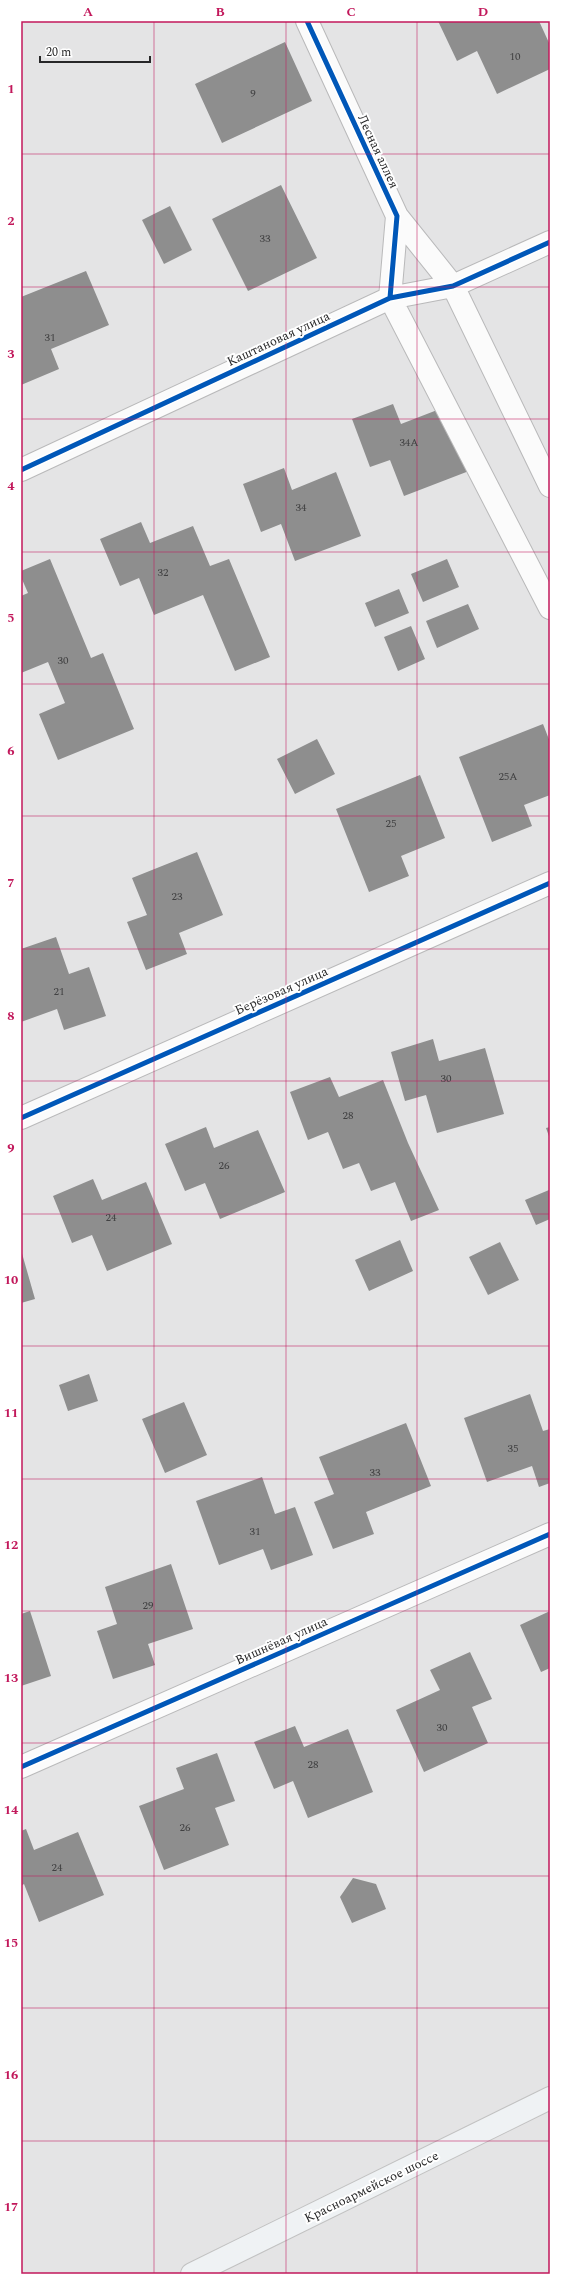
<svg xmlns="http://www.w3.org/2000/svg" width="571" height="2295" font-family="Spectral,serif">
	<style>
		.building { fill: #8e8e8e }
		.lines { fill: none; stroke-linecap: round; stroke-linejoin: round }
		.minor-casing { stroke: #b9b9ba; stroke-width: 24 }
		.major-casing { stroke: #c2c2c2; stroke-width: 24 }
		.minor { stroke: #fbfbfb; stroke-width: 22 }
		.major { stroke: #eff2f4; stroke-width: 22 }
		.cycleway-casing { stroke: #fff; stroke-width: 8 }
		.cycleway { stroke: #0057b8; stroke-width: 5 }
		.grid { fill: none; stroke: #c2185b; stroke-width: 1; stroke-opacity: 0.55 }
		.labels { text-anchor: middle; stroke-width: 4; stroke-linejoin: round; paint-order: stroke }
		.number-label { font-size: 11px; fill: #414142 }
		.street-label { font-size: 13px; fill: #272728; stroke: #fff }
		.neatline { fill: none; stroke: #c2185b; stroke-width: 1.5 }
		.grid-label { font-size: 13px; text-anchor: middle; font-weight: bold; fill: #c2185b }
	</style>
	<rect width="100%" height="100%" fill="#e4e4e5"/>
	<path class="building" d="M 438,21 L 539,21 L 550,45 L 550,69 L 497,94 L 477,51 L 457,61 Z
		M 285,42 L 312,101 L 222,143 L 195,84 Z
		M 281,185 L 317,258 L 248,291 L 212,219 Z
		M 170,206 L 192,250 L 164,264 L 142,220 Z
		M 86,271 L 109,325 L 51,349 L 59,369 L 21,385 L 21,297 Z
		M 393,404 L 401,424 L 445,407 L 469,471 L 404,496 L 390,460 L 370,467 L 352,419 Z
		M 284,468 L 292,490 L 336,472 L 361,536 L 295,561 L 281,524 L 261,532 L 243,484 Z
		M 141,522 L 150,543 L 193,526 L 210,566 L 229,559 L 270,657 L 235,671 L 203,595 L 154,615 L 139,578 L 120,586 L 100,539 Z
		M 50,559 L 91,658 L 103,653 L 134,729 L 58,760 L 39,714 L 65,703 L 48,662 L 21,673 L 21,596 L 28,593 L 21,577 L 21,571 Z
		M 447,559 L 459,587 L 423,602 L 411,574 Z
		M 399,589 L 409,613 L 375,627 L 365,603 Z
		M 468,604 L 479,629 L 437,648 L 426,621 Z
		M 411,626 L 425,659 L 398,671 L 384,637 Z
		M 543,724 L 550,742 L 550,795 L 524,805 L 532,826 L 492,842 L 459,757 Z
		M 317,739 L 335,774 L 295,794 L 277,759 Z
		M 420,775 L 445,838 L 401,856 L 409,876 L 369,892 L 336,809 Z
		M 197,852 L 223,915 L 179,933 L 187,954 L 146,970 L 127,922 L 147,915 L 132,878 Z
		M 56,937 L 69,974 L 89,967 L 106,1016 L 64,1030 L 57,1009 L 21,1022 L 21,949 Z
		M 433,1039 L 439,1061 L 485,1048 L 504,1114 L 437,1133 L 426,1095 L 405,1101 L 391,1052 Z
		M 330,1077 L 339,1097 L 383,1080 L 408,1143 L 439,1210 L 411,1221 L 395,1182 L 371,1191 L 359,1163 L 343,1169 L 328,1132 L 308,1140 L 290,1092 Z
		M 206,1127 L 214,1148 L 258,1130 L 285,1192 L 220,1219 L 205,1183 L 185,1191 L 165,1144 Z
		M 550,1127 L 550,1139 L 546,1128 Z
		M 93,1179 L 102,1200 L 146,1182 L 172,1244 L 107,1271 L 92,1235 L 72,1243 L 53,1196 Z
		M 549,1190 L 550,1219 L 536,1225 L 525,1200 Z
		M 400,1240 L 413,1271 L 369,1291 L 355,1260 Z
		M 500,1242 L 519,1280 L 488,1295 L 469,1257 Z
		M 21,1250 L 35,1299 L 21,1303 Z
		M 89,1374 L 98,1401 L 68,1411 L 59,1385 Z
		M 530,1394 L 543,1431 L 550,1429 L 550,1483 L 539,1487 L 532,1466 L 487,1482 L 464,1418 Z
		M 184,1402 L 207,1455 L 165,1473 L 142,1419 Z
		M 406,1423 L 431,1486 L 366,1512 L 374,1534 L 333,1549 L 314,1502 L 334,1494 L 319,1457 Z
		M 262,1477 L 275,1514 L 295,1507 L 313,1555 L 271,1570 L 263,1549 L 219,1565 L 196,1501 Z
		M 171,1564 L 193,1629 L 148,1644 L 155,1665 L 113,1679 L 97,1631 L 117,1624 L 105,1587 Z
		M 30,1611 L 51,1676 L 21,1686 L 21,1614 Z
		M 550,1611 L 550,1668 L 541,1672 L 520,1625 Z
		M 470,1652 L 492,1699 L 472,1707 L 488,1743 L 424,1772 L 396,1710 L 440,1690 L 430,1670 Z
		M 295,1726 L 304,1747 L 348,1729 L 373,1792 L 308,1818 L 293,1781 L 274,1789 L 254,1742 Z
		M 217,1753 L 235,1801 L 215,1808 L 229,1845 L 164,1870 L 139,1806 L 184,1789 L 176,1768 Z
		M 26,1829 L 34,1850 L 78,1832 L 104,1895 L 39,1922 L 24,1884 L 21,1886 L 21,1831 Z
		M 353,1878 L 376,1884 L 386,1909 L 352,1923 L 340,1897 Z"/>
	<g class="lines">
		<defs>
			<path id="minor" d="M 307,21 L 397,216 L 390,298 L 550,608
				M 397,216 L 453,286 L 550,486
				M 21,470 L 390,298 L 453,286 L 550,242
				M 21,1118 L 550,883
				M 21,1767 L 550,1534"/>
			<path id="major" d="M 192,2274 L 550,2098"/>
		</defs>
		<use href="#minor" class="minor-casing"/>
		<use href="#major" class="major-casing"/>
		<use href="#minor" class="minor"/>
		<use href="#major" class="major"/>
		<defs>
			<path id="cycleway" d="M 307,21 L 397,216 L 390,298
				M 21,470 L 390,298 L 453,286 L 550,242
				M 21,1118 L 550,883
				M 21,1767 L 550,1534"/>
		</defs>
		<use href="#cycleway" class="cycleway-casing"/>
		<use href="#cycleway" class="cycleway"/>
	</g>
	<path class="grid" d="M 154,21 L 154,2274M 286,21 L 286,2274M 417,21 L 417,2274M 21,154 L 550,154M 21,287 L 550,287M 21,419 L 550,419M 21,552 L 550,552M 21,684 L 550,684M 21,816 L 550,816M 21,949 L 550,949M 21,1081 L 550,1081M 21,1214 L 550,1214M 21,1346 L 550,1346M 21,1479 L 550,1479M 21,1611 L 550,1611M 21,1743 L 550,1743M 21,1876 L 550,1876M 21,2008 L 550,2008M 21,2141 L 550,2141"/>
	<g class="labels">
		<g class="number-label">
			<text x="515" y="60">10</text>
			<text x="253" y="97">9</text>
			<text x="265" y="242">33</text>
			<text x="50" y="341">31</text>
			<text x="409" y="446">34А</text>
			<text x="301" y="511">34</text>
			<text x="163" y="576">32</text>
			<text x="63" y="664">30</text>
			<text x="508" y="780">25А</text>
			<text x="391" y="827">25</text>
			<text x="177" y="900">23</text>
			<text x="59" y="995">21</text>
			<text x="446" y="1082">30</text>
			<text x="348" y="1119">28</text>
			<text x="224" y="1169">26</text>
			<text x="111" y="1221">24</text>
			<text x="513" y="1452">35</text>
			<text x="375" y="1476">33</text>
			<text x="255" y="1535">31</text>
			<text x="148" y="1609">29</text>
			<text x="442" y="1731">30</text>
			<text x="313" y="1768">28</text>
			<text x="185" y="1831">26</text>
			<text x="57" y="1871">24</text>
		</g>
		<g class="street-label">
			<text transform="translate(379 151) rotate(65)" y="5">Лесная аллея</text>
			<text transform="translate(278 338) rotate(-25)" y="5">Каштановая улица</text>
			<text transform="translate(281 990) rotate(-24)" y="5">Берёзовая улица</text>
			<text transform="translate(281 1640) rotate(-24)" y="5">Вишнёвая улица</text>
			<text transform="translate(371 2186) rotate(-26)" y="5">Красноармейское шоссе</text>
		</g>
	</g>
	<rect width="571" height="2295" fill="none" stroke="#ffffff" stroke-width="44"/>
	<path d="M40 56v6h110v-6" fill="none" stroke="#272728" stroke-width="2"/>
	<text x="46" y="56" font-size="12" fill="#272728" stroke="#ffffff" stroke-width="3" paint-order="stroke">20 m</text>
	<rect x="22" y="22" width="527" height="2251" class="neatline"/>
	<g class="grid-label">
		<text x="88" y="16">A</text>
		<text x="220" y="16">B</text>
		<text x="351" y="16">C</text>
		<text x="483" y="16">D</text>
		<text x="11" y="93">1</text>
		<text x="11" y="225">2</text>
		<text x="11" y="358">3</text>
		<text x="11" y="490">4</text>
		<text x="11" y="622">5</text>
		<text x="11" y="755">6</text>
		<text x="11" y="887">7</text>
		<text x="11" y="1020">8</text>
		<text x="11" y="1152">9</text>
		<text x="11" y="1284">10</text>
		<text x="11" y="1417">11</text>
		<text x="11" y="1549">12</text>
		<text x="11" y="1682">13</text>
		<text x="11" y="1814">14</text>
		<text x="11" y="1947">15</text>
		<text x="11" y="2079">16</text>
		<text x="11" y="2211">17</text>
	</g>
</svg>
